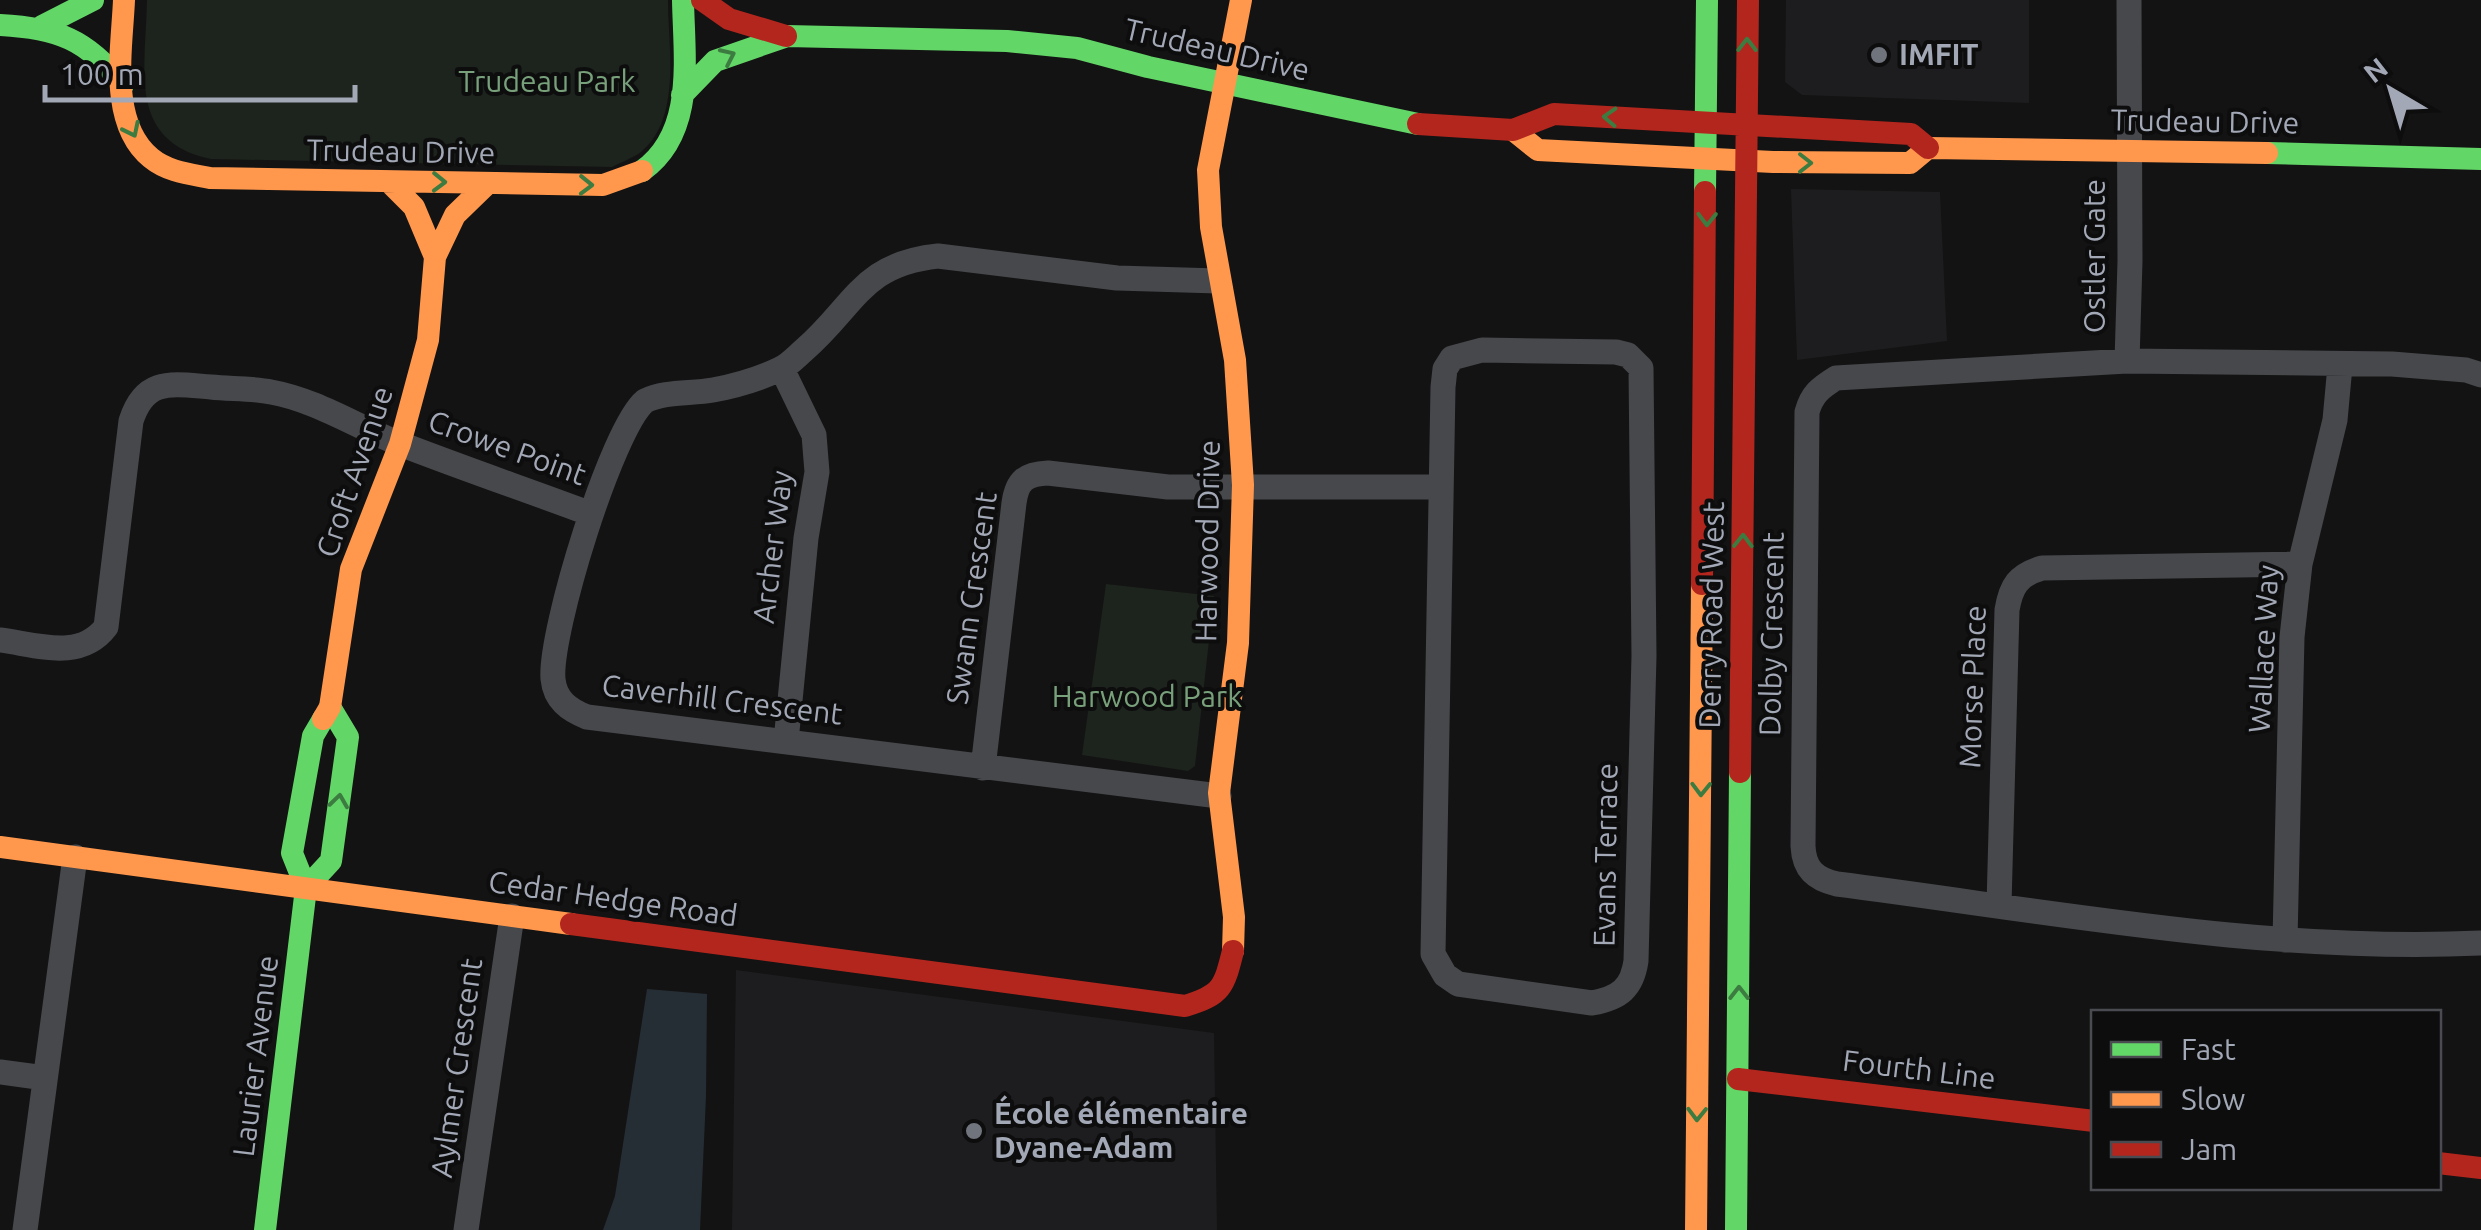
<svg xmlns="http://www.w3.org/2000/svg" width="2481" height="1230" font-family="Ubuntu,sans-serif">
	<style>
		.built { fill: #1d1d1f }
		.green { fill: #1d231d }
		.water { fill: #262e35 }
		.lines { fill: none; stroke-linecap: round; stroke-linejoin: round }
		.street { stroke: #47484c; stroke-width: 25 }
		.fast { stroke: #63d668; stroke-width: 22 }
		.slow { stroke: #ff974d; stroke-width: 22 }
		.jam { stroke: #b3261e; stroke-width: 22 }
		.oneway { stroke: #3c7c40 }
		.poi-dot { fill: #70747c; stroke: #0d0d0e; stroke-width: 4 }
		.labels { text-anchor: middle; stroke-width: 8; stroke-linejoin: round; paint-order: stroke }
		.street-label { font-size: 30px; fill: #a2a8b5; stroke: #0d0d0e }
		.poi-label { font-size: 30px; font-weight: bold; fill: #a2a8b5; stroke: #0d0d0e; text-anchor: start }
		.park-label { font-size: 30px; fill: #78a17b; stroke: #0d0d0e }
	</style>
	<rect width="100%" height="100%" fill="#131313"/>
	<path class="built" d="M 1786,0 L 2029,0 L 2029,103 L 1802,95 L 1785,82 Z
		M 1791,189 L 1940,192 L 1947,341 L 1797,360 Z
		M 736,970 L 1214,1033 L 1217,1230 L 732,1230 Z"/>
	<path class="green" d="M 147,0 L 668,0 C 668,46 682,118 641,152 C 633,158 621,162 612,167 L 211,159 C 126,141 146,68 147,0 Z
		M 1106,584 L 1214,596 L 1195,766 L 1188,771 L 1082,755 Z"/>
	<path class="water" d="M 647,989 L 707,994 L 706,1096 L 700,1230 L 603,1230 L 615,1196 Z"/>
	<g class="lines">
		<path class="street" d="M 1218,281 L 1117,278 L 938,256 C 861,264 855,306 804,350 C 796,357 789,365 780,369 C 761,378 734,386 713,390 C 691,394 665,391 645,401 C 612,428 549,633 553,679 C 555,700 569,710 587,717 L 1219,796
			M 1482,350 L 1616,352 L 1628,355 L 1641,368 L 1644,656 L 1636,961 C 1632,988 1620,998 1592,1003 L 1458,984 L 1445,975 L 1433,954 L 1443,387 L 1445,369 L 1452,358 Z
			M 2127,361 L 2130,261 L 2129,0
			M 782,369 L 814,435 L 817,472 L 806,538 L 786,741
			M 2481,375 L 2466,370 L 2392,364 L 2127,361 L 1836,378 C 1820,388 1812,394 1807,412 L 1803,846 C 1804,869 1815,879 1837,884 C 2050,911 2265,953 2481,943
			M 0,640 C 38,645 80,661 106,627 L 131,421 C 145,377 172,384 211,387 C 230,389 252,388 271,392 C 316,400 357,427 398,443 C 462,468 527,490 591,514
			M 983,768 L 1014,503 C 1017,481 1025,474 1048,473 L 1168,487 L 1439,487
			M 1999,905 L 2007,610 C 2011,586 2018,575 2042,568 L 2300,564
			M 2285,940 L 2292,637 L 2300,564 L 2335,420 L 2340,366
			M 0,1072 L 45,1078
			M 25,1230 L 75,857
			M 466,1230 L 512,916"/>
		<path class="fast" d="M 0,25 C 57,28 87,39 123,85
			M 42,26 L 93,0
			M 682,95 L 715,61 L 787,36 L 1007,41 L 1077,48 L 1148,67 L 1418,124
			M 2267,153 L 2481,159
			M 642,171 C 696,133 684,58 683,0
			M 1705,192 L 1707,0
			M 306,888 L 331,861 L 348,737 L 330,707
			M 265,1230 L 306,888 L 292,853 L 313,736 L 323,719
			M 1736,1230 L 1740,772"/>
		<path class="slow" d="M 124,0 C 122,48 108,123 151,158 C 168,172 190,174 210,178 L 603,185 L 642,171
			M 1513,130 L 1538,150 L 1773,162 L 1910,163 L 1928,148 L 2267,153
			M 435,257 L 455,215 L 488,183
			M 323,719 L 330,707 L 351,569 L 400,444 L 428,340 L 435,257 L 414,207 L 389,182
			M 0,847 L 571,924
			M 1233,951 L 1234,917 L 1219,793 L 1238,643 L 1243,485 L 1235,360 L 1211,227 L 1208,170 L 1241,0
			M 1696,1230 L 1702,584"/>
		<path class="jam" d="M 702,0 L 729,19 L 786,36
			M 1418,124 L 1513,130 L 1554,114 L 1911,134 L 1928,148
			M 1702,584 L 1705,192
			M 1740,772 L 1748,0
			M 571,924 L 1185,1006 C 1222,995 1224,987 1233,951
			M 1738,1079 L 2094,1121
			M 2438,1163 L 2481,1168"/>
	</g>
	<defs><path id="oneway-chevron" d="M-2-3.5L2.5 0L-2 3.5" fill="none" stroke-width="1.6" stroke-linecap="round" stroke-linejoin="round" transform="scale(2.5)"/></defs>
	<g class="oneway">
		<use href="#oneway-chevron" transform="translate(1747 45) rotate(-90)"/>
		<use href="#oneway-chevron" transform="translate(728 56) rotate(-25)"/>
		<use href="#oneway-chevron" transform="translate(1610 117) rotate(-177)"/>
		<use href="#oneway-chevron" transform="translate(132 130) rotate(64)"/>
		<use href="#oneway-chevron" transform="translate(1805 163)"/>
		<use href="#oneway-chevron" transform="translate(439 182) rotate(1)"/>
		<use href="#oneway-chevron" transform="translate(586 185) rotate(1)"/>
		<use href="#oneway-chevron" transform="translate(1707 219) rotate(91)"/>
		<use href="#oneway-chevron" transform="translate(1743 541) rotate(-89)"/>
		<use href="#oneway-chevron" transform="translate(1701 789) rotate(91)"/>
		<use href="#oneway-chevron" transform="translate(339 801) rotate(-82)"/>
		<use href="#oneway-chevron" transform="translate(1739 993) rotate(-90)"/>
		<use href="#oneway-chevron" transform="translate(1697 1114) rotate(91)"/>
	</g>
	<g class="poi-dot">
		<circle cx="1879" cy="55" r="10"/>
		<circle cx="974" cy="1131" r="10"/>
	</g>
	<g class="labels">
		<g class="street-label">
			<text transform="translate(1217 50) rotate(13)" y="10">Trudeau Drive</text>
			<text transform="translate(2205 122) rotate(1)" y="10">Trudeau Drive</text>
			<text transform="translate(401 152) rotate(1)" y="10">Trudeau Drive</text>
			<text transform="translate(2095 256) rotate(-90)" y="10">Ostler Gate</text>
			<text transform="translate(507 448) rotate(20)" y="10">Crowe Point</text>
			<text transform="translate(355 472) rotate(-71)" y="10">Croft Avenue</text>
			<text transform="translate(1208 541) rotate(-89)" y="10">Harwood Drive</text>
			<text transform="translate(773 547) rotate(-83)" y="10">Archer Way</text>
			<text transform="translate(972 598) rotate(-82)" y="10">Swann Crescent</text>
			<text transform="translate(1712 615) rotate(-89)" y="10">Derry Road West</text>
			<text transform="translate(1772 634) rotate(-89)" y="10">Dolby Crescent</text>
			<text transform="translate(2264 649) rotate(-87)" y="10">Wallace Way</text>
			<text transform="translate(1973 687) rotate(-88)" y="10">Morse Place</text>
			<text transform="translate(722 700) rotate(7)" y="10">Caverhill Crescent</text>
			<text transform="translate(1606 855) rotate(-89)" y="10">Evans Terrace</text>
			<text transform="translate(613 899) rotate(8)" y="10">Cedar Hedge Road</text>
			<text transform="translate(256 1056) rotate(-83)" y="10">Laurier Avenue</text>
			<text transform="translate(457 1068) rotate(-82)" y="10">Aylmer Crescent</text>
			<text transform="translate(1919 1070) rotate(7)" y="10">Fourth Line</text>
		</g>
		<g class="poi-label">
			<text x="1899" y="65">IMFIT</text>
			<text x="994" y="1124">École élémentaire<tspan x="994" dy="34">Dyane-Adam</tspan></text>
		</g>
		<g class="park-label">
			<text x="547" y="92">Trudeau Park</text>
			<text x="1147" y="707">Harwood Park</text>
		</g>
	</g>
	<rect x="2091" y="1010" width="350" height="180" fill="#0d0d0e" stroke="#494b51" stroke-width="2.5"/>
	<rect x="2111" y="1042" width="50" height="15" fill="#63d668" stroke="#494b51" stroke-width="2.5"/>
	<text x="2181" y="1060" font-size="30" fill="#a2a8b5">Fast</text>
	<rect x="2111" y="1092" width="50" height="15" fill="#ff974d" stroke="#494b51" stroke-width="2.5"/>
	<text x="2181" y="1110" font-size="30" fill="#a2a8b5">Slow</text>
	<rect x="2111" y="1142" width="50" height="15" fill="#b3261e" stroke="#494b51" stroke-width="2.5"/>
	<text x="2181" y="1160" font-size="30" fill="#a2a8b5">Jam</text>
	<g transform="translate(2391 90) rotate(322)" stroke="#0d0d0e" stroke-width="8" paint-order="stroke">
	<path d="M0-8L18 38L0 25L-18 38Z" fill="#a2a8b5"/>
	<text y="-15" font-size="28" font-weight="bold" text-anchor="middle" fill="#a2a8b5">N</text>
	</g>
	<path d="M45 85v15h310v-15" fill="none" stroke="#a2a8b5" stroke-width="5"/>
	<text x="60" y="85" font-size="30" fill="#a2a8b5" stroke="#0d0d0e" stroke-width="8" paint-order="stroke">100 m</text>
</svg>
